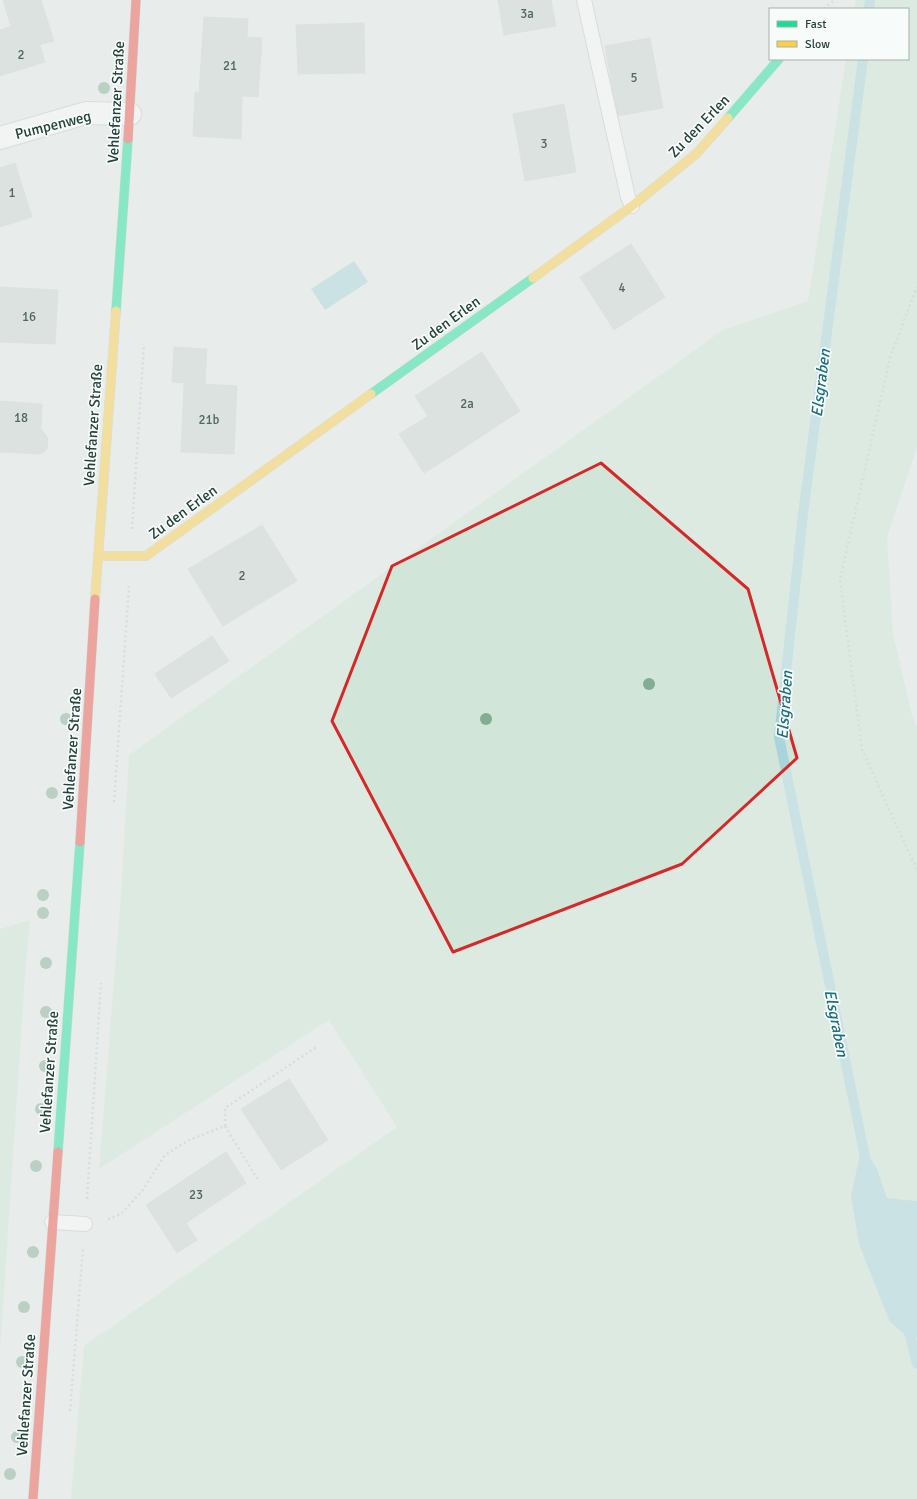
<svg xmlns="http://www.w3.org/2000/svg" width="917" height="1499" font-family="Signika,sans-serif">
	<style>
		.green { fill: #d1e6d8 }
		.water { fill: #a9d4db }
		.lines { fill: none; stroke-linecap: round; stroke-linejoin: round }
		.stream { stroke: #a9d4db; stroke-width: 10 }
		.building { fill: #cfd4d2; stroke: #d1d6d4 }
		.lane-casing { stroke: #c5cac8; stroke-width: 16 }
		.street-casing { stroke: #c5cac8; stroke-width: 24 }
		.fast-casing { stroke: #c3cbc8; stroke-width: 10 }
		.slow-casing { stroke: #c3cbc8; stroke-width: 10 }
		.jam-casing { stroke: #c3cbc8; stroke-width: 10 }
		.path { stroke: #c3ccca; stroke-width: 2.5; stroke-dasharray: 2 3; stroke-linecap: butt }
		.lane { stroke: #fcfcfc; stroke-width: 14 }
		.street { stroke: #fcfcfc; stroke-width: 22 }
		.fast { stroke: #16e098; stroke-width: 9 }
		.slow { stroke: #ffcf43; stroke-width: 9 }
		.jam { stroke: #f24e42; stroke-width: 9 }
		.tree { fill: #81ae93 }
		.marked { fill: none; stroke: #d62828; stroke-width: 3; stroke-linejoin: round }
		.labels { text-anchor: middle; stroke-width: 3.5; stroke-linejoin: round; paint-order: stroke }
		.number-label { font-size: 13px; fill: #506761 }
		.street-label { font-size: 15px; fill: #24423a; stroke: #f7fbf9 }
		.water-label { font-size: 16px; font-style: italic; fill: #1c6f80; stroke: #f7fbf9 }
	</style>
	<rect width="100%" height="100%" fill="#e8edeb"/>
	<path class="green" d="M 856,0 L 917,0 L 917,447 L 887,537 L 893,634 L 912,715 L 917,727 L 917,1201 L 887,1198 L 877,1169 L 911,1340 L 917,1337 L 917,1499 L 71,1499 L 84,1346 L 397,1127 L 329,1020 L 99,1169 L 121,894 L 129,755 L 723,330 L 808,301 L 846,59 L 908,59 L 908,9 L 854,9 Z
		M 30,920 L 25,975 L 0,1352 L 0,929 Z"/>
	<path class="water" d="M 354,261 L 368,282 L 325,310 L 311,289 Z
		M 862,1144 L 877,1169 L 887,1198 L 917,1201 L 917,1337 L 912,1340 L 890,1322 L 859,1244 L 851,1196 Z"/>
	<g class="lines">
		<path class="stream" d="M 869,9 L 870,0
			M 863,59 L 803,514 L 779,737 L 865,1157
			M 908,1328 L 917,1364"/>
	</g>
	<path class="building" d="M 3,0 L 41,0 L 54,41 L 40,45 L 32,20 L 11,27 Z
		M 498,0 L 551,0 L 556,26 L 504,35 Z
		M 204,17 L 248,19 L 247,37 L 262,38 L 258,97 L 199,93 Z
		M 32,20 L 45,62 L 0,76 L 0,30 Z
		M 364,23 L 365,73 L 298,74 L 296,25 Z
		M 650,38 L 663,108 L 617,116 L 605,46 Z
		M 195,92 L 242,96 L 241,139 L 193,136 Z
		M 564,104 L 576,172 L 525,181 L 513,114 Z
		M 15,163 L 32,217 L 0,227 L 0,168 Z
		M 631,244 L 665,297 L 614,330 L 580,277 Z
		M 0,287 L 58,290 L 55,344 L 0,342 Z
		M 174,347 L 207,349 L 205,384 L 172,382 Z
		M 482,352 L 520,411 L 453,455 L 415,396 Z
		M 184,383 L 237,386 L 234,454 L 181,452 Z
		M 0,401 L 42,404 L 41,429 L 48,438 L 47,449 L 44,452 L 39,454 L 0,452 Z
		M 428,416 L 453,455 L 424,473 L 399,434 Z
		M 262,525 L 297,581 L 223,626 L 188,569 Z
		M 212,636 L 229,661 L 171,698 L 155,674 Z
		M 289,1079 L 328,1140 L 281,1170 L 241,1109 Z
		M 226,1152 L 246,1183 L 186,1223 L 197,1240 L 177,1253 L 146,1205 Z"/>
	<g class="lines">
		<defs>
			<path id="lane" d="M 584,0 L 628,197 L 632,206
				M 52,1222 L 85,1224"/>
			<path id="street" d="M 0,138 L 86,113 L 130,114"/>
			<path id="fast" d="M 728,118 L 779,59
				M 116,311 L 128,139
				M 371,394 L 533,278
				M 58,1152 L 80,842"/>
			<path id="slow" d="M 533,278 L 632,206 L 697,153 L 728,118
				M 98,556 L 146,556 L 371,394
				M 95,599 L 116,311"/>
			<path id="jam" d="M 128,139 L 136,0
				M 80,842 L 95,599
				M 33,1499 L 58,1152"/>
		</defs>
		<use href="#lane" class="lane-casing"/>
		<use href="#street" class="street-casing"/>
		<use href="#fast" class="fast-casing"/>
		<use href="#slow" class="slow-casing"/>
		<use href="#jam" class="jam-casing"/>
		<path class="path" d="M 824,9 L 834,0
			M 917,286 L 890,358 L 840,580 L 862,750 L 917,870
			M 132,529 L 144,344
			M 114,802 L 129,586
			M 225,1126 L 225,1108 L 318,1046
			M 87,1199 L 101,983
			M 108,1219 L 121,1214 L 142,1191 L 165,1155 L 189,1140 L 225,1126 L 258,1180
			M 70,1411 L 83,1248"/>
		<use href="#lane" class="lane"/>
		<use href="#street" class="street"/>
		<use href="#fast" class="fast"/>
		<use href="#slow" class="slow"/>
		<use href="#jam" class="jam"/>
	</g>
	<g class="tree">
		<circle cx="104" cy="88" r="6"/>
		<circle cx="649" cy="684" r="6"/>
		<circle cx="66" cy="719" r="6"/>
		<circle cx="486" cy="719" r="6"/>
		<circle cx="52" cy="793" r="6"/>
		<circle cx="43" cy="895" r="6"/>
		<circle cx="43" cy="913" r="6"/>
		<circle cx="46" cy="963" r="6"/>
		<circle cx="46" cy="1012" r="6"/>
		<circle cx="45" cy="1066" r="6"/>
		<circle cx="41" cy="1109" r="6"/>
		<circle cx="36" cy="1166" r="6"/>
		<circle cx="33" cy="1252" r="6"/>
		<circle cx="24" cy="1307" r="6"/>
		<circle cx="22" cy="1362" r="6"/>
		<circle cx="17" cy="1437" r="6"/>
		<circle cx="10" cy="1474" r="6"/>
	</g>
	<path d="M0 0H917V1499H0ZM 601,463 L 748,589 L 797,758 L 682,864 L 453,952 L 332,721 L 392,566 Z" fill="#e8edeb" fill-opacity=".55" fill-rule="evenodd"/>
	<path class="marked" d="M 601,463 L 748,589 L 797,758 L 682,864 L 453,952 L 332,721 L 392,566 Z"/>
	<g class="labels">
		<g class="number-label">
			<text x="527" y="18">3a</text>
			<text x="21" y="59">2</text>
			<text x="230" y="70">21</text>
			<text x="634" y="82">5</text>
			<text x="544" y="148">3</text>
			<text x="12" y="197">1</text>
			<text x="622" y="292">4</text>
			<text x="29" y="321">16</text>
			<text x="467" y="408">2a</text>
			<text x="21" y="422">18</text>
			<text x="209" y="424">21b</text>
			<text x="242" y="580">2</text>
			<text x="196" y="1199">23</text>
		</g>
		<g class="street-label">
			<text transform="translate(116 102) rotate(-87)" y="5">Vehlefanzer Straße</text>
			<text transform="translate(53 125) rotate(-14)" y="5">Pumpenweg</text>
			<text transform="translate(699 126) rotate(-46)" y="5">Zu den Erlen</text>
			<text transform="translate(446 323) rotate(-36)" y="5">Zu den Erlen</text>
			<text transform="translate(93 425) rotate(-86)" y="5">Vehlefanzer Straße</text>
			<text transform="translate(183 512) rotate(-36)" y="5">Zu den Erlen</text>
			<text transform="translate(72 749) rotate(-86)" y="5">Vehlefanzer Straße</text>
			<text transform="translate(49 1072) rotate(-86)" y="5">Vehlefanzer Straße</text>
			<text transform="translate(26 1395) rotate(-86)" y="5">Vehlefanzer Straße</text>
		</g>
		<g class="water-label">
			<text transform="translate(820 383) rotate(-83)" y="6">Elsgraben</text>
			<text transform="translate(784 705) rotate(-86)" y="6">Elsgraben</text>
			<text transform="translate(837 1023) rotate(79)" y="6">Elsgraben</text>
		</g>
	</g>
	<rect x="769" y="8" width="140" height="52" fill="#f7fbf9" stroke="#a3b1ad"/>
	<rect x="777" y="21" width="20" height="6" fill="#16e098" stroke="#a3b1ad"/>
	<text x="805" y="28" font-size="12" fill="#24423a">Fast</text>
	<rect x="777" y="41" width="20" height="6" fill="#ffcf43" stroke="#a3b1ad"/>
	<text x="805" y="48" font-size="12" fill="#24423a">Slow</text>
</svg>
